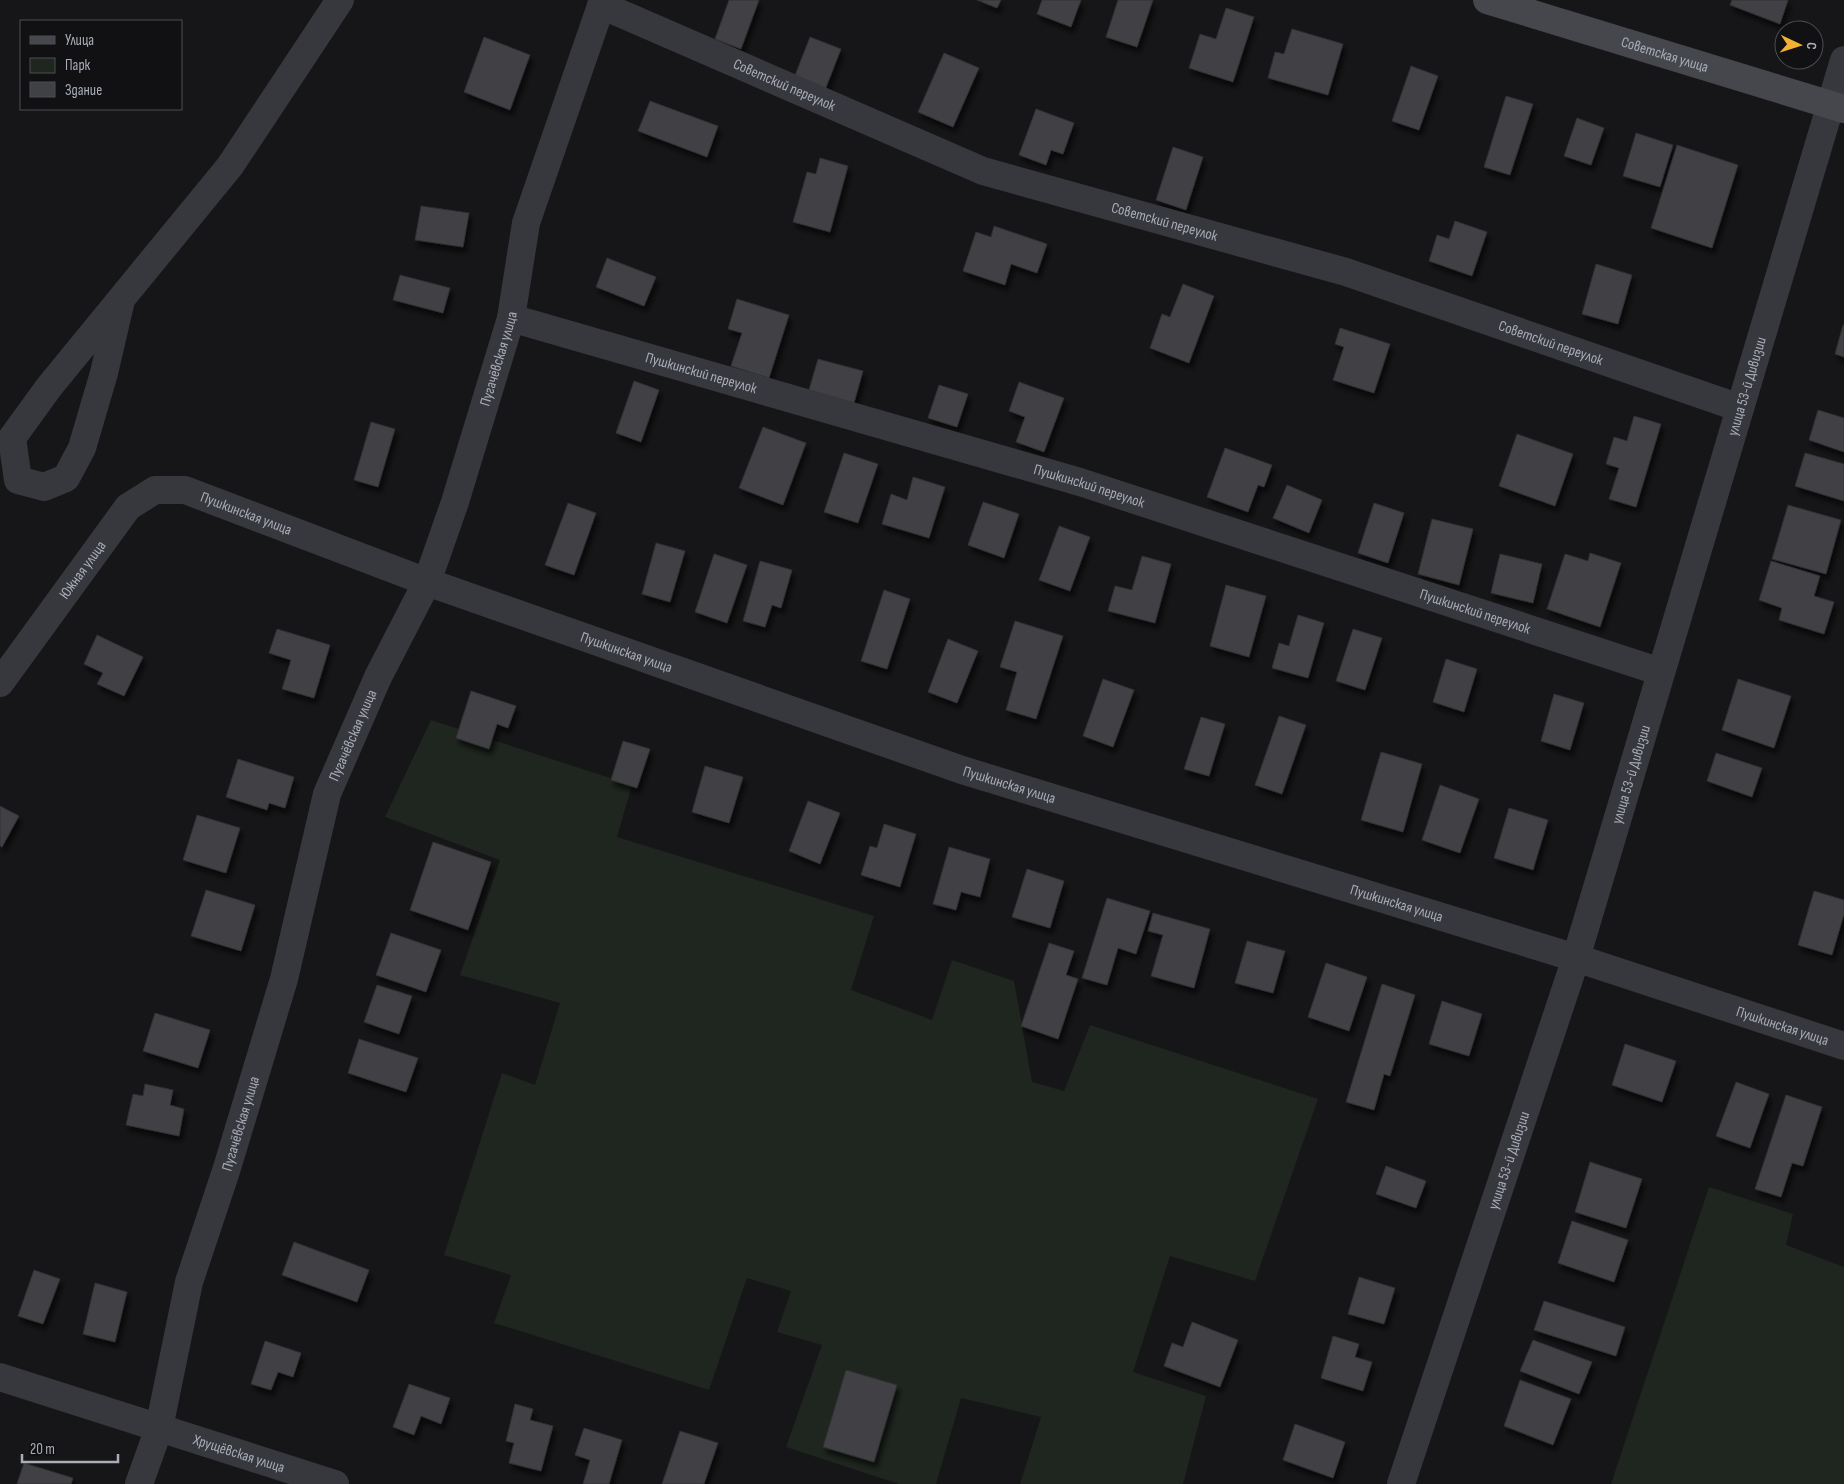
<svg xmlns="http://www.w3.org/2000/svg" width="1844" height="1484" font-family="'Sofia Sans Condensed',sans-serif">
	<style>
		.green { fill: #1e261f }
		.building { fill: #404145; stroke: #303034; filter: url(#shadow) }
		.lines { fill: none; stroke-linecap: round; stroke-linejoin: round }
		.minor { stroke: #37383d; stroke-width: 28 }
		.tertiary { stroke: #37383d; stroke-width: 28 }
		.secondary { stroke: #45474d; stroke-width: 28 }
		.labels { text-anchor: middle; stroke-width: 4.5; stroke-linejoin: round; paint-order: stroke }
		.street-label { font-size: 15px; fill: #a8adb8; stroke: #111113 }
	</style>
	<defs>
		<filter id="shadow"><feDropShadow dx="3" dy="5.5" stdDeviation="2.5" flood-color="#0009"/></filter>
	</defs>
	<rect width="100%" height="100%" fill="#161618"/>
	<path class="green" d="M 431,720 L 632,785 L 617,837 L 874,916 L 851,990 L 932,1020 L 952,960 L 1014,981 L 1032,1082 L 1064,1091 L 1090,1025 L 1318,1099 L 1255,1281 L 1170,1256 L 1133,1372 L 1206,1396 L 1183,1484 L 1020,1484 L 1041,1417 L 961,1398 L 936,1484 L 899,1484 L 786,1447 L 822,1345 L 777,1332 L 791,1291 L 747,1278 L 709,1390 L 494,1323 L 511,1275 L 444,1255 L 502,1073 L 535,1085 L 560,1003 L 460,975 L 500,860 L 385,817 Z
		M 1709,1187 L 1793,1214 L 1786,1245 L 1844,1267 L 1844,1484 L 1611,1484 Z"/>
	<path class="building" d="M 729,0 L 759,0 L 741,49 L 715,39 Z
		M 977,0 L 1001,0 L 997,8 Z
		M 1042,0 L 1081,0 L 1071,27 L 1037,14 Z
		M 1118,0 L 1153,0 L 1137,47 L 1106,37 Z
		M 1732,0 L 1788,0 L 1780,24 L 1730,5 Z
		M 1226,8 L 1254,17 L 1233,82 L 1189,68 L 1200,34 L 1216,39 Z
		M 1292,29 L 1343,44 L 1328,95 L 1268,78 L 1275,52 L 1284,54 Z
		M 484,37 L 530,55 L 510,110 L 464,92 Z
		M 810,37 L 841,49 L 825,90 L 794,78 Z
		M 944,53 L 979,68 L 953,127 L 918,112 Z
		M 1411,66 L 1438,76 L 1419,130 L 1392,121 Z
		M 1506,96 L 1533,104 L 1510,175 L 1484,167 Z
		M 650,101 L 718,126 L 707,157 L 638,131 Z
		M 1036,109 L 1074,123 L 1063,154 L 1051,150 L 1046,165 L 1019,155 Z
		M 1577,118 L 1604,128 L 1591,165 L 1564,156 Z
		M 1636,133 L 1673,145 L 1660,187 L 1623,176 Z
		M 1677,145 L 1738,165 L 1712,248 L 1651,228 Z
		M 1173,147 L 1203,157 L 1186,210 L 1156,200 Z
		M 820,158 L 848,166 L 830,232 L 793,222 L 807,172 L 816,174 Z
		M 421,206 L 469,213 L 463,247 L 415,240 Z
		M 1455,221 L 1487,232 L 1472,276 L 1429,261 L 1437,235 L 1449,239 Z
		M 994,226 L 1047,244 L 1037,273 L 1011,264 L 1005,285 L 963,271 L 976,232 L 991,237 Z
		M 607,258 L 656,277 L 644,306 L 596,287 Z
		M 1596,264 L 1632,275 L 1618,324 L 1582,314 Z
		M 400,275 L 450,288 L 443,313 L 393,300 Z
		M 1183,284 L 1214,296 L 1189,363 L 1150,348 L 1162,314 L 1170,317 Z
		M 737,299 L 789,315 L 769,378 L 731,366 L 742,333 L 728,329 Z
		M 1843,325 L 1844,325 L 1844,357 L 1835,354 Z
		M 1340,328 L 1390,344 L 1374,393 L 1333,380 L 1344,347 L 1335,344 Z
		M 818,359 L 863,371 L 854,403 L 809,390 Z
		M 634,381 L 659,390 L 641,442 L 616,433 Z
		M 1019,382 L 1064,398 L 1044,452 L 1016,442 L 1025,417 L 1009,411 Z
		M 939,385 L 968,394 L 957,427 L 928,418 Z
		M 1818,410 L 1844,418 L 1844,452 L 1809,440 Z
		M 1634,416 L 1661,424 L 1636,507 L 1609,499 L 1619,468 L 1606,464 L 1614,437 L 1627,441 Z
		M 371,422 L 395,429 L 378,487 L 354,480 Z
		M 763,427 L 806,443 L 783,505 L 739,488 Z
		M 1517,434 L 1573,454 L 1555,506 L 1499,486 Z
		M 1225,448 L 1272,465 L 1264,487 L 1258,485 L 1248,512 L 1207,497 Z
		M 844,453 L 878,464 L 858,523 L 824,512 Z
		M 1805,453 L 1844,464 L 1844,501 L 1795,486 Z
		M 913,477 L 945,487 L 929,538 L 882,524 L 891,494 L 907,500 Z
		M 1287,485 L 1322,500 L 1309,533 L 1273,518 Z
		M 983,502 L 1019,514 L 1004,558 L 968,545 Z
		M 568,503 L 596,513 L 574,575 L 545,565 Z
		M 1374,503 L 1404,513 L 1388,563 L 1358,553 Z
		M 1788,505 L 1841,520 L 1826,574 L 1772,559 Z
		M 1432,519 L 1473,529 L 1459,585 L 1418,574 Z
		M 1059,526 L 1090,537 L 1070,591 L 1039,580 Z
		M 656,543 L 685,551 L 670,602 L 642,594 Z
		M 1590,553 L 1621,563 L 1600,627 L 1547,609 L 1565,554 L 1588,561 Z
		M 714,554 L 747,565 L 727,623 L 695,612 Z
		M 1500,554 L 1542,564 L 1533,603 L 1491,593 Z
		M 1142,556 L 1171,564 L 1155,623 L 1108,611 L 1115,586 L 1132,590 Z
		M 760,561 L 792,570 L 781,608 L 772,605 L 765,627 L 743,621 Z
		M 1771,561 L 1820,576 L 1814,596 L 1834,602 L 1824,634 L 1779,620 L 1782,608 L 1759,600 Z
		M 1226,585 L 1266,596 L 1249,657 L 1210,646 Z
		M 884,590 L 910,599 L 887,669 L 861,661 Z
		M 1298,615 L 1324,623 L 1308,678 L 1272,668 L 1279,643 L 1289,646 Z
		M 1015,621 L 1063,636 L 1036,719 L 1006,710 L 1017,672 L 1000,667 Z
		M 277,629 L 330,645 L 314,698 L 282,689 L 291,660 L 269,653 Z
		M 1353,629 L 1382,638 L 1365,690 L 1336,681 Z
		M 97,635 L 143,657 L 124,696 L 97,684 L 103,673 L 84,664 Z
		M 948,639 L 978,651 L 957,703 L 928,692 Z
		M 1446,659 L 1477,669 L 1464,712 L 1433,702 Z
		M 1103,679 L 1134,690 L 1113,747 L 1083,736 Z
		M 1738,679 L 1791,696 L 1774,748 L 1722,730 Z
		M 471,691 L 516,706 L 508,728 L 497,724 L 489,749 L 456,738 Z
		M 1554,694 L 1584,703 L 1570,750 L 1541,741 Z
		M 1279,716 L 1306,725 L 1282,794 L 1255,785 Z
		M 1201,717 L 1225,724 L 1209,776 L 1184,769 Z
		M 623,741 L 650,749 L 637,788 L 611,780 Z
		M 1381,752 L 1422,764 L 1403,832 L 1361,820 Z
		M 1716,753 L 1762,768 L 1752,797 L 1707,781 Z
		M 238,759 L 294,777 L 285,808 L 269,803 L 267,810 L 226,797 Z
		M 705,766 L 743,777 L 729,823 L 692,812 Z
		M 1440,785 L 1479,799 L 1460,853 L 1422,840 Z
		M 808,801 L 840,813 L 820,864 L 789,851 Z
		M 0,806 L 19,816 L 2,847 L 0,846 Z
		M 1509,808 L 1548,820 L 1533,870 L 1494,858 Z
		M 197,815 L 240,828 L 226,873 L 183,860 Z
		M 884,824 L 916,834 L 900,887 L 861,875 L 870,846 L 877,848 Z
		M 433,842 L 491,862 L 468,930 L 410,910 Z
		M 949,847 L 990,859 L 980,897 L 961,892 L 956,910 L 933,904 Z
		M 1027,869 L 1064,881 L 1050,928 L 1012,917 Z
		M 206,890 L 255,905 L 241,951 L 191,936 Z
		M 1814,891 L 1844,900 L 1844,914 L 1832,955 L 1798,945 Z
		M 1107,898 L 1150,911 L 1136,954 L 1118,948 L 1107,985 L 1082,978 Z
		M 1153,913 L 1210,929 L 1194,988 L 1151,976 L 1163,935 L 1148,931 Z
		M 391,933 L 441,950 L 426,992 L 376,975 Z
		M 1247,941 L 1285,951 L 1273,993 L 1235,983 Z
		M 1049,943 L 1074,951 L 1066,975 L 1078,979 L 1058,1039 L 1021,1026 Z
		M 1326,963 L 1367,977 L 1349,1031 L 1308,1017 Z
		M 1382,984 L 1415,995 L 1390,1076 L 1384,1074 L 1374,1110 L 1346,1102 Z
		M 377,985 L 412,996 L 399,1034 L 364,1022 Z
		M 1442,1001 L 1482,1014 L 1469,1056 L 1429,1044 Z
		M 155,1013 L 210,1030 L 198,1068 L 143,1051 Z
		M 359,1039 L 418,1058 L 406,1092 L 348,1073 Z
		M 1625,1044 L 1676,1061 L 1662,1102 L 1612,1085 Z
		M 1736,1082 L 1769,1094 L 1750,1148 L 1716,1136 Z
		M 145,1084 L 173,1090 L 170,1105 L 184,1109 L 179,1136 L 126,1125 L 133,1094 L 143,1096 Z
		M 1786,1095 L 1822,1107 L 1803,1166 L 1792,1163 L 1781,1197 L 1755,1189 Z
		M 1590,1162 L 1642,1179 L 1626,1228 L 1575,1212 Z
		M 1386,1166 L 1426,1181 L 1416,1208 L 1376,1194 Z
		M 1572,1221 L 1628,1240 L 1614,1282 L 1558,1263 Z
		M 294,1242 L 369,1270 L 357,1302 L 282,1275 Z
		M 34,1270 L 60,1279 L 43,1324 L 18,1316 Z
		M 1359,1277 L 1395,1288 L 1384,1324 L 1348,1314 Z
		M 95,1283 L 127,1292 L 115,1342 L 83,1334 Z
		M 1544,1301 L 1625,1327 L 1616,1356 L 1534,1330 Z
		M 1192,1322 L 1238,1340 L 1220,1387 L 1164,1366 L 1172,1343 L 1183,1347 Z
		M 1333,1336 L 1359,1344 L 1355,1357 L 1372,1362 L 1363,1391 L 1321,1378 Z
		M 1533,1340 L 1592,1362 L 1579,1394 L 1520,1371 Z
		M 265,1341 L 301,1353 L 293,1377 L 278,1372 L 271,1390 L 251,1384 Z
		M 846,1370 L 897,1385 L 874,1462 L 823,1447 Z
		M 1520,1380 L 1571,1399 L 1553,1445 L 1504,1426 Z
		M 409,1384 L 450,1398 L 441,1424 L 421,1416 L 414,1435 L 393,1427 Z
		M 515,1404 L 533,1409 L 530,1420 L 553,1426 L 541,1471 L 509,1463 L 514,1443 L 506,1441 Z
		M 1295,1424 L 1345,1442 L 1333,1478 L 1283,1460 Z
		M 584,1428 L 622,1440 L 609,1484 L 583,1484 L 590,1460 L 575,1455 Z
		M 680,1431 L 718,1443 L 704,1484 L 662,1484 Z
		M 24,1463 L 73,1478 L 71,1484 L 17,1484 Z"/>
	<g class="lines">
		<g class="minor">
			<path id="s1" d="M 601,5 L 983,171 L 1346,272 L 1740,408"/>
			<path d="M 121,300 L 104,373 L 82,448 L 66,478 L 44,487 L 18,480 L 12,438 L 49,387 L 230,166 L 340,0"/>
			<path id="s2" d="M 511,318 L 1080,482 L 1661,672"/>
			<path id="s3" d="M 0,683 L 128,507 L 155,490 L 185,490 L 427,582 L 962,770 L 1576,958 L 1844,1046"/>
			<path id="s4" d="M 0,1377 L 335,1484"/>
			<path id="s5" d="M 139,1484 L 159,1428 L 189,1282 L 227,1168 L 284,979 L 327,794 L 378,677 L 427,582 L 455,502 L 511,318 L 526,223 L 603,0"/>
		</g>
		<path class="tertiary" id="s6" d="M 1401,1484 L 1576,958 L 1844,60"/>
		<path class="secondary" id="s7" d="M 1487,0 L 1844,109"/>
	</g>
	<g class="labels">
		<g class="street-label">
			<text dy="5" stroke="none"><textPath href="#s7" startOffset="186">Советская улица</textPath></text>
			<text dy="5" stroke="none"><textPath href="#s1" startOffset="200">Советский переулок</textPath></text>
			<text dy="5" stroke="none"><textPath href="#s1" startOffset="605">Советский переулок</textPath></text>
			<text dy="5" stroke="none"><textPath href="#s1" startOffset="1010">Советский переулок</textPath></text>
			<text dy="5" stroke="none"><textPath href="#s5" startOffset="1185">Пугачёвская улица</textPath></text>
			<text dy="5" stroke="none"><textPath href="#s2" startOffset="198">Пушкинский переулок</textPath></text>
			<text dy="5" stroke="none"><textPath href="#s6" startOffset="1151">улица 53-й Дивизии</textPath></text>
			<text dy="5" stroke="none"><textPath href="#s2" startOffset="602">Пушкинский переулок</textPath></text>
			<text dy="5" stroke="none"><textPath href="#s3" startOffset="345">Пушкинская улица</textPath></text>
			<text dy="5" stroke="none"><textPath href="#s3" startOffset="140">Южная улица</textPath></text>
			<text dy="5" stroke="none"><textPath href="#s2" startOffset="1008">Пушкинский переулок</textPath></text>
			<text dy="5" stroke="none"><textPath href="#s3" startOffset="750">Пушкинская улица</textPath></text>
			<text dy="5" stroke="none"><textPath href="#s5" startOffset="780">Пугачёвская улица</textPath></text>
			<text dy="5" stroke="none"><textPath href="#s6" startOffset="746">улица 53-й Дивизии</textPath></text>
			<text dy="5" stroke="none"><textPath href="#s3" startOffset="1155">Пушкинская улица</textPath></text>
			<text dy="5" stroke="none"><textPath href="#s3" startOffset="1560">Пушкинская улица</textPath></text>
			<text dy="5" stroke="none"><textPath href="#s3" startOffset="1965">Пушкинская улица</textPath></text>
			<text dy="5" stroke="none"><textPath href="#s5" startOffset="375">Пугачёвская улица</textPath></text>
			<text dy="5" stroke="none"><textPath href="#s6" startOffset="341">улица 53-й Дивизии</textPath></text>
			<text dy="5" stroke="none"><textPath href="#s4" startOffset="251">Хрущёвская улица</textPath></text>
		</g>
	</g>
	<rect x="20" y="20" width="162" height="90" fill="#111113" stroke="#4d4f55"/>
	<rect x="30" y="36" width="25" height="8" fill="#45474d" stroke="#4d4f55"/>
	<text x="65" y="45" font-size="15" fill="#a8adb8">Улица</text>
	<rect x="30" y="58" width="25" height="15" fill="#1e261f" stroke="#4d4f55"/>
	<text x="65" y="70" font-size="15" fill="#a8adb8">Парк</text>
	<rect x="30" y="82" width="25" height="15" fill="#404145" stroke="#4d4f55"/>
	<text x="65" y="95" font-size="15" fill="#a8adb8">Здание</text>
	<g transform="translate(1799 45) rotate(94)"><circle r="24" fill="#111113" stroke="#4d4f55"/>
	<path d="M0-4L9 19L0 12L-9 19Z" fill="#f2b134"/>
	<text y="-8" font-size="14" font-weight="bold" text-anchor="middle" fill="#a8adb8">С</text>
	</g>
	<path d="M22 1454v8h96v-8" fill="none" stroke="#a8adb8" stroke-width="2.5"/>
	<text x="30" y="1454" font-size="15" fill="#a8adb8" stroke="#111113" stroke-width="4" paint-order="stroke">20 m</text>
</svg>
